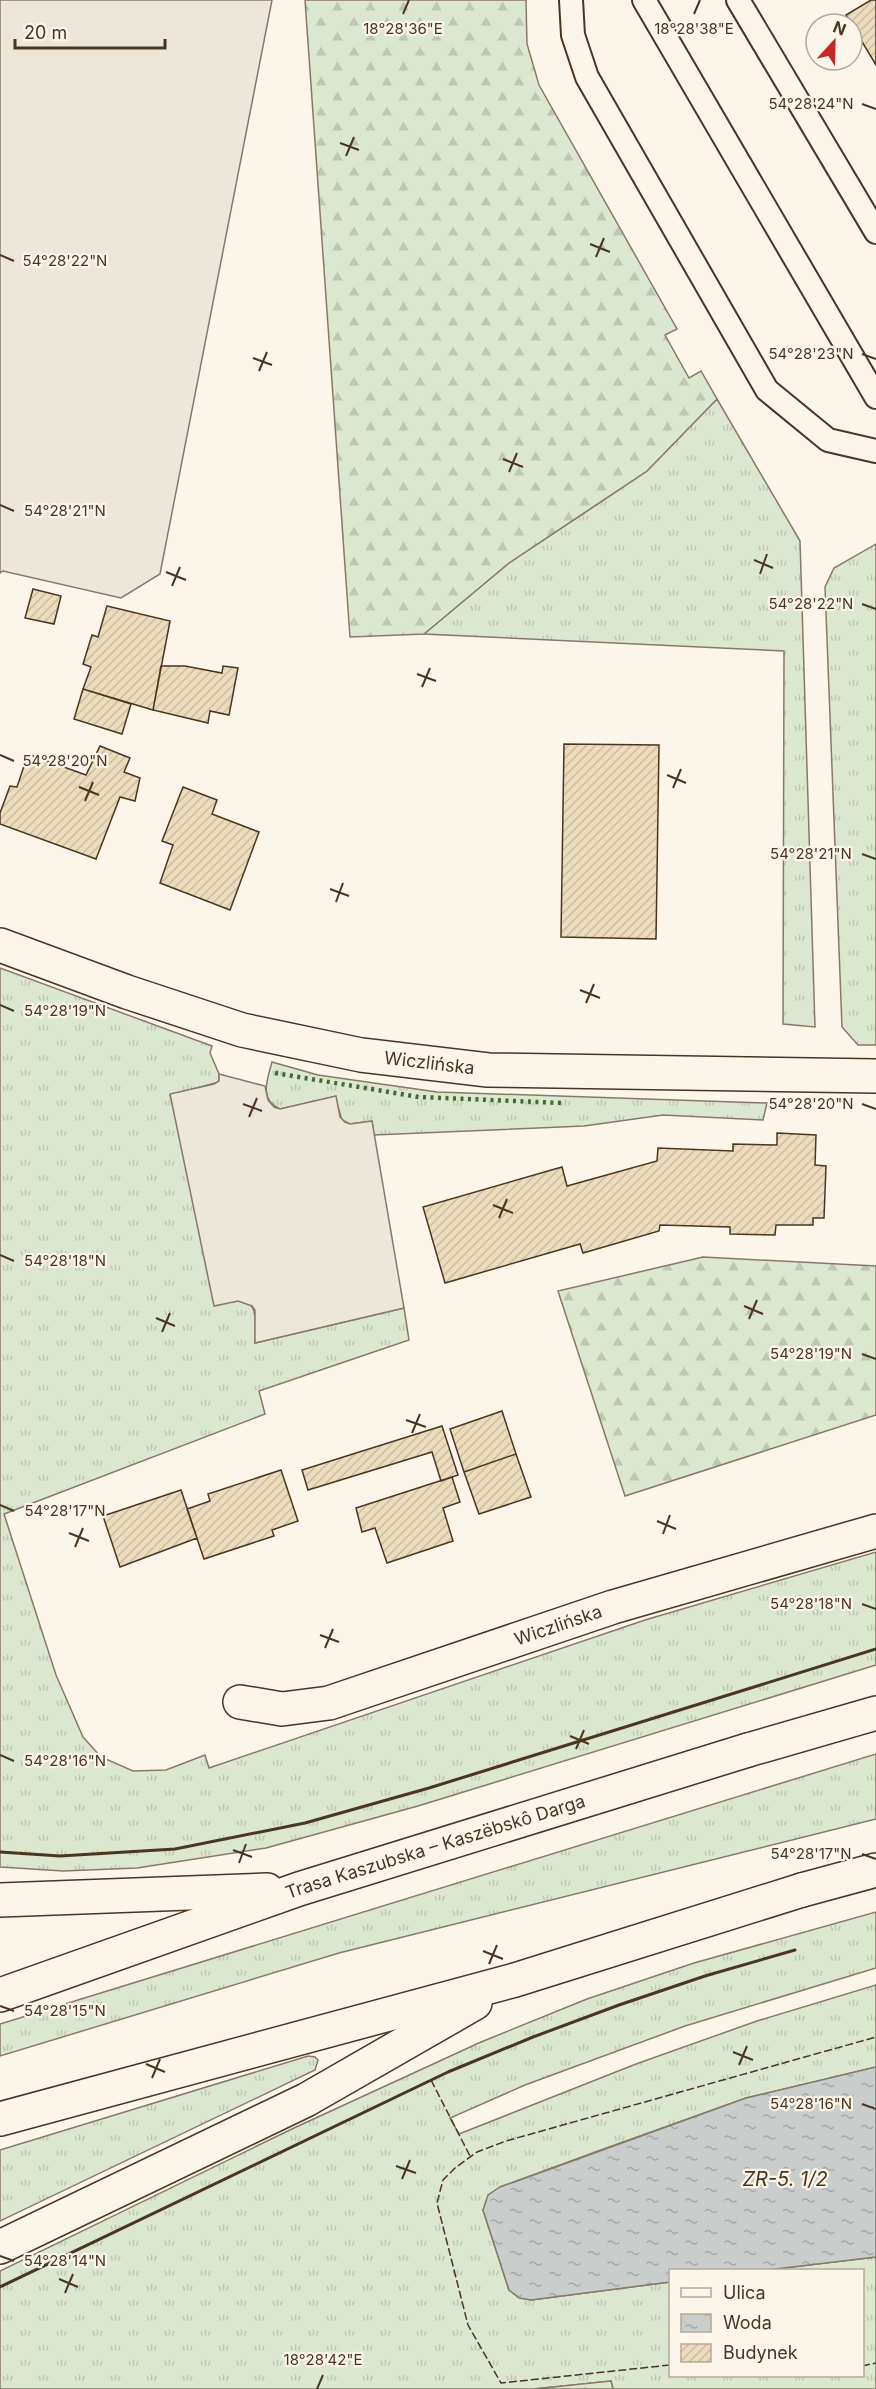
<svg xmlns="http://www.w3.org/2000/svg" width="876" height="2389" font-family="Inter,sans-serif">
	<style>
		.grass { fill: url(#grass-tufts); stroke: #887966; stroke-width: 1.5 }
		.forest { fill: url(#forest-firs); stroke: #887966; stroke-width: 1.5 }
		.parking { fill: #ede7d9; stroke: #887966; stroke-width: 1.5 }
		.water { fill: url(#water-ripples); stroke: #887966; stroke-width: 1.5 }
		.building { fill: url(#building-hatch); stroke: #4a3520; stroke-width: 1.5 }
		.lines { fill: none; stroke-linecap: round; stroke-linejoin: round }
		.service-casing { stroke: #4a3520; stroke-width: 26 }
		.minor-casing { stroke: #4a3520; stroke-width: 36 }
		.primary-casing { stroke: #4a3520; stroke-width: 36 }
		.motorway-casing { stroke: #4a3520; stroke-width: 36 }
		.service { stroke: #fbf6e9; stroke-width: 22 }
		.minor { stroke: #fbf6e9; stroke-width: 33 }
		.primary { stroke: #fbf6e9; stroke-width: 33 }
		.motorway { stroke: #fbf6e9; stroke-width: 33 }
		.hedge { stroke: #436837; stroke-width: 4.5; stroke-dasharray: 3 4.5; stroke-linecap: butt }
		.fence { stroke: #4a3520; stroke-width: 1.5; stroke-dasharray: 8 3; stroke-linecap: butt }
		.wall { stroke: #4a3520; stroke-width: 3 }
		.ticks { fill: none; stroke: #4a3520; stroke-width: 2 }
		.labels { text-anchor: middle; stroke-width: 4.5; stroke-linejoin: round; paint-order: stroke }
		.street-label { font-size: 18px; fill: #4a3520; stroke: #fbf6e9 }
		.water-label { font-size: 20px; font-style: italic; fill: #4a3520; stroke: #fbf6e9 }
		.ticks-label { font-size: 15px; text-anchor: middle; fill: #4a3520; stroke: #fbf6e9; stroke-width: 4.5; stroke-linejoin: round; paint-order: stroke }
	</style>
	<defs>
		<pattern id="grass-tufts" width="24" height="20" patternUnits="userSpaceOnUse" patternTransform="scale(1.5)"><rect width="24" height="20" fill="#dce7d0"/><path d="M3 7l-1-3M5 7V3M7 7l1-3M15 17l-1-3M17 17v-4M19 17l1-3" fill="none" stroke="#bec7b2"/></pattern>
		<pattern id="forest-firs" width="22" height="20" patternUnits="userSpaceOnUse" patternTransform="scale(1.5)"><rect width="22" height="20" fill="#dce7d0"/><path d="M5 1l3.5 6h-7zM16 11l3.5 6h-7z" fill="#bec7b2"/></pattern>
		<pattern id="water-ripples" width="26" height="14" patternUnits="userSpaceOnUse" patternTransform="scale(1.5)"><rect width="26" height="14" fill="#c9cecd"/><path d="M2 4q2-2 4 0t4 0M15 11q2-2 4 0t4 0" fill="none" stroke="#a5a8a6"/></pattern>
		<pattern id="building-hatch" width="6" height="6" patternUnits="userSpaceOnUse" patternTransform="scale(1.5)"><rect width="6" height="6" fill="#ecdcbc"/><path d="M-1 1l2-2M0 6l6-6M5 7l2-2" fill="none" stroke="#ccbda1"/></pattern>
	</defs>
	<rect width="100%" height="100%" fill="#fbf6e9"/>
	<path class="grass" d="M 717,399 L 800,541 L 815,1027 L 783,1024 L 784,651 L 424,634 L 509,563 L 647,471 Z
		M 876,544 L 876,1045 L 858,1045 L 842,1027 L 825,587 L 834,568 Z
		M 0,968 L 212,1046 L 210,1053 L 219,1074 L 219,1082 L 170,1095 L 232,1302 C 261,1295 255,1324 255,1343 L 404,1308 L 409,1340 L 259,1391 L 265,1414 L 4,1514 L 56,1675 L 83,1737 L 101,1757 L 133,1771 L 166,1770 L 205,1755 L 209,1768 L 645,1620 L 876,1552 L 876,1665 L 418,1806 L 266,1848 L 137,1868 L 63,1871 L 0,1867 Z
		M 272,1062 L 318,1075 L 437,1092 L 767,1103 L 763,1120 L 663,1115 L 584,1126 L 374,1135 L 372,1121 L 350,1124 L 342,1120 L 335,1097 L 280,1109 C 259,1100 267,1080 272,1062 Z
		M 876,1754 L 876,1819 L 339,1953 L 0,2056 L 0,2024 Z
		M 876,1912 L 876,1968 L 685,2026 L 525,2085 L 450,2118 L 459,2134 L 636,2064 L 757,2021 L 876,1985 L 876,2067 L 746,2098 L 598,2151 L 500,2187 L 483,2210 L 509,2290 L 531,2300 L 670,2282 L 670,2376 L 862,2376 L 862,2270 L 767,2270 L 876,2257 L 876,2389 L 613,2389 L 611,2381 L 534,2389 L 0,2389 L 0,2271 L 294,2128 L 481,2042 L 587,1999 L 694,1963 Z
		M 308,2056 L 315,2057 L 318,2060 L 315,2070 L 0,2221 L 0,2150 Z"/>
	<path class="forest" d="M 305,0 L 526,0 L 527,44 L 539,85 L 677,329 L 665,335 L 689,378 L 701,371 L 717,399 L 647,471 L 509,563 L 424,634 L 350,637 Z
		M 703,1257 L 876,1266 L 876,1415 L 625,1496 L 558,1291 Z
		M 611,2381 L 613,2389 L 534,2389 Z"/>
	<path class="parking" d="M 0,0 L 272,0 L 160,574 L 121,598 L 3,571 L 0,573 Z
		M 219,1074 L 265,1086 L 268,1100 L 274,1107 L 280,1109 L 336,1096 L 340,1117 L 345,1122 L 350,1124 L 372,1121 L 404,1308 L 255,1343 L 255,1310 L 252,1306 L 238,1301 L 214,1306 L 170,1094 L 214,1084 L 219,1081 Z"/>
	<path class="water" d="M 876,2067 L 876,2257 L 767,2270 L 670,2270 L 670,2282 L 531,2300 L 519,2298 L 509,2290 L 483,2210 L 488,2195 L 500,2187 L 520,2180 L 746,2098 Z"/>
	<path class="building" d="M 871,0 L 876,0 L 876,65 L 846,15 Z
		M 33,589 L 61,596 L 54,624 L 25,618 Z
		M 107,606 L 170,621 L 153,710 L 83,689 L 91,667 L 83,664 L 92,635 L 98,637 Z
		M 161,666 L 185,666 L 222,673 L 223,666 L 238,668 L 229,715 L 210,711 L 208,723 L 153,710 Z
		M 83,689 L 131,704 L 122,734 L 74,719 Z
		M 564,744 L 659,745 L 656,939 L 561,937 Z
		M 100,746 L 130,758 L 124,772 L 140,778 L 135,801 L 120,797 L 96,859 L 0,824 L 0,813 L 10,786 L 17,787 L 28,754 L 86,775 Z
		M 183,787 L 217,800 L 212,814 L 259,832 L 230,910 L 160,883 L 173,845 L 162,841 Z
		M 777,1133 L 816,1135 L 815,1165 L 826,1166 L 824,1218 L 813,1218 L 813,1225 L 776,1225 L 775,1235 L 730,1234 L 730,1227 L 660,1225 L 659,1231 L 583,1253 L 580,1244 L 445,1283 L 423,1207 L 562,1167 L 567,1186 L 657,1161 L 658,1148 L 733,1151 L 733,1144 L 777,1145 Z
		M 502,1411 L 516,1454 L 464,1472 L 450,1429 Z
		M 442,1426 L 458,1475 L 441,1481 L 432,1452 L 308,1490 L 302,1470 Z
		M 516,1454 L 531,1497 L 479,1514 L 464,1472 Z
		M 281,1470 L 298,1521 L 272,1530 L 274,1536 L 204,1559 L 187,1509 L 210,1501 L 208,1494 Z
		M 452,1477 L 460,1502 L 443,1508 L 453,1541 L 387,1563 L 375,1528 L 362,1532 L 356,1508 Z
		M 181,1490 L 197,1538 L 120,1567 L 103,1516 Z"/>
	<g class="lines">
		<defs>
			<path id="service" d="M 571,0 L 573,35 L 587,77 L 767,390 L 828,440 L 876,451
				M 644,0 L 876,397
				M 738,0 L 876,232"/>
			<g id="minor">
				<path id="s1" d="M 0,945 L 127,992 L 242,1030 L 361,1055 L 488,1070 L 876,1076"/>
				<path id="s2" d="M 240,1702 L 282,1709 L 329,1703 L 613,1607 L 876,1531"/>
			</g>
			<path id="primary" d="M 748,1750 L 876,1713
				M 802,1890 L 876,1870"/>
			<g id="motorway">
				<path d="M 0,1900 L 267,1890"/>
				<path id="s3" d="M 0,1995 L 299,1889 L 748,1750"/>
				<path d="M 0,2119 L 515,1980 L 802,1890"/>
				<path d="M 0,2247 L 306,2100 L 475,2003"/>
			</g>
		</defs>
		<use href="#service" class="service-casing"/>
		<use href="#minor" class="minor-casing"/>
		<use href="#primary" class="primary-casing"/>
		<use href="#motorway" class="motorway-casing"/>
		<use href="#service" class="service"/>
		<use href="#minor" class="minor"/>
		<use href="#primary" class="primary"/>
		<use href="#motorway" class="motorway"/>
		<path class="hedge" d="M 275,1073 L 419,1097 L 562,1103"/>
		<path class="fence" d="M 431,2080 L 470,2156
			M 670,2365 L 501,2383 L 468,2325 L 437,2203 L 443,2180 L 455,2168 L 477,2152 L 506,2141 L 876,2037
			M 862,2366 L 876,2363
			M 796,2376 L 800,2376"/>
		<path class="wall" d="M 0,1852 L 60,1856 L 175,1849 L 305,1823 L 429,1788 L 876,1649
			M 0,2287 L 448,2072 L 533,2037 L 619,2005 L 705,1976 L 795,1950"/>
	</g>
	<path class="ticks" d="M 403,14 L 409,0M 694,14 L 700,0M 862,104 L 876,109M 340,143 L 359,150M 346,156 L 354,137M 590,244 L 610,252M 0,255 L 14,261M 596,257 L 604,238M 862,354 L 876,359M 253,358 L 272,365M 259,371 L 267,352M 503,459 L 523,467M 509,472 L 517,453M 0,505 L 14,511M 754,560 L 773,568M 166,572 L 186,580M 760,574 L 767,554M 172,586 L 180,567M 862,604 L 876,609M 417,674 L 436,681M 422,687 L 430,668M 0,755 L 14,761M 667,775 L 686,783M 79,787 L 99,795M 673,788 L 681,769M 85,801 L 93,782M 862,854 L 876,859M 330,889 L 349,896M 336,902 L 343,883M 580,990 L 600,998M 586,1003 L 594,984M 0,1005 L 14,1011M 243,1104 L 262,1111M 862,1104 L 876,1109M 249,1117 L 257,1098M 493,1205 L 513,1213M 499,1218 L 507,1199M 0,1255 L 14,1261M 744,1306 L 763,1314M 156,1318 L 175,1326M 749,1319 L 757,1300M 162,1332 L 170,1313M 862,1354 L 876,1359M 406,1420 L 426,1427M 412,1433 L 420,1414M 0,1505 L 14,1511M 657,1521 L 676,1529M 69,1533 L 89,1541M 663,1534 L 670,1515M 75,1547 L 83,1528M 862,1604 L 876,1609M 320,1635 L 339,1642M 325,1648 L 333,1629M 570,1736 L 589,1744M 576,1749 L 584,1730M 0,1755 L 14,1761M 233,1850 L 252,1857M 862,1854 L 876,1859M 239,1863 L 246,1844M 483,1951 L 503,1959M 489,1964 L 497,1945M 0,2006 L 14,2011M 733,2052 L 753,2060M 146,2064 L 165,2072M 739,2065 L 747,2046M 152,2078 L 160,2059M 862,2104 L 876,2109M 396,2166 L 416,2173M 402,2179 L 410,2160M 0,2256 L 14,2261M 59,2279 L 78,2287M 65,2293 L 73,2274M 317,2389 L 323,2375"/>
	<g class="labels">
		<g class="street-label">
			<text dy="6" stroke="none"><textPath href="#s1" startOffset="447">Wiczlińska</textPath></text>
			<text dy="6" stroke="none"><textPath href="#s2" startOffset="332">Wiczlińska</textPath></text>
			<text dy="6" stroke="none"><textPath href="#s3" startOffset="460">Trasa Kaszubska – Kaszëbskô Darga</textPath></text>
		</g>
		<g class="water-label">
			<text x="785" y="2186">ZR-5. 1/2</text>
		</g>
	</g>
	<g class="ticks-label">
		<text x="694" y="34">18°28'38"E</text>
		<text x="403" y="34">18°28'36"E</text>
		<text x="811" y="109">54°28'24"N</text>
		<text x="65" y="266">54°28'22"N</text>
		<text x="811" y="359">54°28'23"N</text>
		<text x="65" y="516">54°28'21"N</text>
		<text x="811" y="609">54°28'22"N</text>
		<text x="65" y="766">54°28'20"N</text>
		<text x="811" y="859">54°28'21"N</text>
		<text x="65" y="1016">54°28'19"N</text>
		<text x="811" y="1109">54°28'20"N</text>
		<text x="65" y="1266">54°28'18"N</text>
		<text x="811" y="1359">54°28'19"N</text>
		<text x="65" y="1516">54°28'17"N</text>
		<text x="811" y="1609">54°28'18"N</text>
		<text x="65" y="1766">54°28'16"N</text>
		<text x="811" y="1859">54°28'17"N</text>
		<text x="65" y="2016">54°28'15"N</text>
		<text x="811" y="2109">54°28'16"N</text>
		<text x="65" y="2266">54°28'14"N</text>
		<text x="323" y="2365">18°28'42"E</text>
	</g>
	<rect x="669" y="2269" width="195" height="108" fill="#fbf6e9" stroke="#b4a999" stroke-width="1.5"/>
	<rect x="681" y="2288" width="30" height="9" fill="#fbf6e9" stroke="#b4a999" stroke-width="1.5"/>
	<text x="723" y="2299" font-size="18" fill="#4a3520">Ulica</text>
	<rect x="681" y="2314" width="30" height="18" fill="url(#water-ripples)" stroke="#b4a999" stroke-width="1.5"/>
	<text x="723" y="2329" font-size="18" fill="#4a3520">Woda</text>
	<rect x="681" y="2344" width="30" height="18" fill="url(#building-hatch)" stroke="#b4a999" stroke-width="1.5"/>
	<text x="723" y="2359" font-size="18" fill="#4a3520">Budynek</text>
	<g transform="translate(834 42) rotate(22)"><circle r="28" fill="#fbf6e9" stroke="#b4a999" stroke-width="1.5"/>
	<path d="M0-4.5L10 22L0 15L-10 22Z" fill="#c62828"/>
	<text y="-9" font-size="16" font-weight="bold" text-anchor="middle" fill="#4a3520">N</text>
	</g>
	<path d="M15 39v9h150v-9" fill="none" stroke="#4a3520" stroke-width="3"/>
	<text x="24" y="39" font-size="18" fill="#4a3520" stroke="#fbf6e9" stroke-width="4.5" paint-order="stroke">20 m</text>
</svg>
